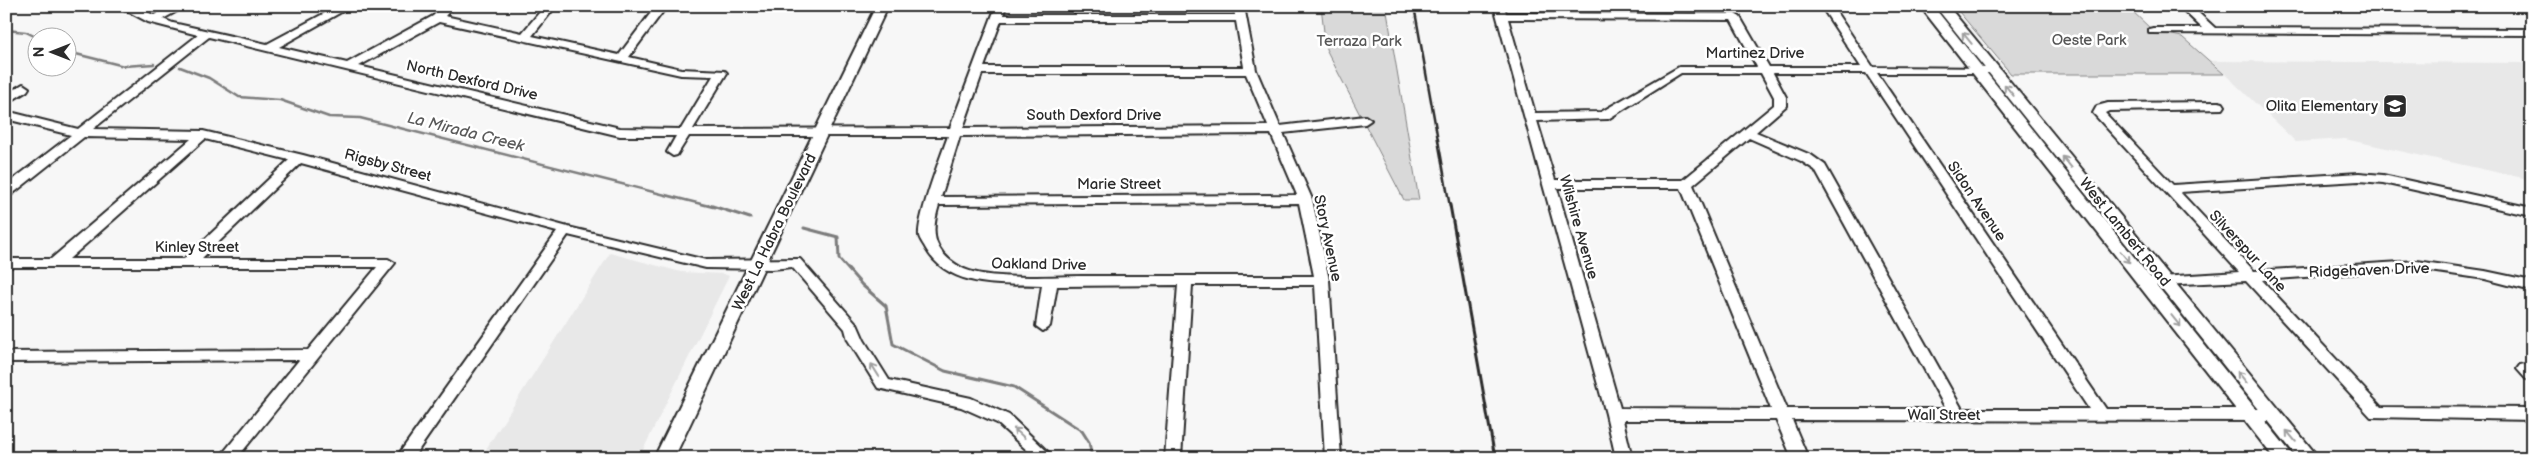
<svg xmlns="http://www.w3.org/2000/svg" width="2538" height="464" font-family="'Balsamiq Sans',sans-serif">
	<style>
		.built { fill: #e8e8e8 }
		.green { fill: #d9d9d9; stroke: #828282 }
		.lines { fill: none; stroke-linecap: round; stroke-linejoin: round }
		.stream-far1 { stroke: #7b7b7b; stroke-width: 2.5 }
		.stream { stroke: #7b7b7b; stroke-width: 3 }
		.minor-casing { stroke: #2b2b2b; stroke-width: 4 }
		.major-casing { stroke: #2b2b2b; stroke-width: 4 }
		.minor { fill: #fff; fill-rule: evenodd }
		.major { fill: #fff; fill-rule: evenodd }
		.rail-far1 { stroke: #2b2b2b; stroke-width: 2.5 }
		.rail { stroke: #2b2b2b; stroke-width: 3 }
		.oneway { stroke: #a0a0a0 }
		.labels { text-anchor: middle; stroke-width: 5; stroke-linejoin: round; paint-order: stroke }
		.park-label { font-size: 15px; fill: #565656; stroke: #fff }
		.street-label { font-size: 15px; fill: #2b2b2b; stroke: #fff }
		.poi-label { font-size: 15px; fill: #2b2b2b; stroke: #fff; text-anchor: end }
		.water-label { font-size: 16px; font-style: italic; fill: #5a5a5a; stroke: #fff }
	</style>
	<rect width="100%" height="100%" fill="#f7f7f7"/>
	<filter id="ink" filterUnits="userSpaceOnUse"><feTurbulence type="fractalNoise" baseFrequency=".02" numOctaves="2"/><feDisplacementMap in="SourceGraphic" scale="10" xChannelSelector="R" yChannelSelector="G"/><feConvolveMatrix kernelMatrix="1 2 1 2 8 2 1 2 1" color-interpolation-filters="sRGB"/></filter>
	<g filter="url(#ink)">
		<path class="built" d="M 2211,61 L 2532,63 L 2532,180 L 2345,139 L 2296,142 Z
			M 610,253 L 681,272 L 724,274 L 729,276 L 643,450 L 634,457 L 481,457 Z"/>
		<path class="green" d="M 1321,6 L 1386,6 L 1419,200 L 1404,200 L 1326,49 Z
			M 1954,6 L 2127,6 L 2153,31 L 2182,37 L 2224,74 L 2011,74 Z"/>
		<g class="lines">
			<path class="stream-far1" d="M 6,30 L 26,32 L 38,38
				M 68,52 L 124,66 L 154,64
				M 180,67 L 209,78 L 239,97 L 280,100 L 329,117 L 360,118 L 713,207"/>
			<path class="stream" d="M 709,205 L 750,218
				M 804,228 L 838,237 L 839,259 L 862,285 L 886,306 L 893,344 L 945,371 L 1014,387 L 1082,431 L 1089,442 L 1092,458"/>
			<defs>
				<path id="minor" d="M 118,6 L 133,6 L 154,15 L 172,6 L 186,6 L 163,19 L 173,23 L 267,44 L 338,6 L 352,6 L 279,47 L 347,63 L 433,16 L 443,6 L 454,6 L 445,16 L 522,33 L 545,6 L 556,6 L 532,36 L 619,55 L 656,6 L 667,6 L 629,57 L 681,69 L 725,71 L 727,73 L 693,129 L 950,128 L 996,6 L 1006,6 L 1003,15 L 1235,15 L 1234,6 L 1244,6 L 1256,70 L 1280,126 L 1365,116 L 1371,120 L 1365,124 L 1283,133 L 1312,199 L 1329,280 L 1341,458 L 1325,458 L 1315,285 L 1192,285 L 1181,458 L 1165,458 L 1178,285 L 1057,286 L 1050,326 L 1043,331 L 1036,326 L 1042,285 C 1003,284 949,289 926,249 C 924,245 920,240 919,236 C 917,218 941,156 948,136 L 689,136 L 677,155 L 673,156 L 667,152 L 676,136 L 620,136 L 209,37 L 93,129 L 203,131 L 303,155 L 568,227 L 706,260 L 800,259 L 857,324 L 864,340 L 889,380 L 971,398 L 1009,415 L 1052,456 L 1022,458 L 1024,454 L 1029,452 L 997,423 L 961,407 L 878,388 L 848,340 L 845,329 L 792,267 L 772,269 L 706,268 L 568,235 L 413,458 L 396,458 L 557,232 L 301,163 L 201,259 L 388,259 L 395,263 L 237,458 L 219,458 L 299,360 L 6,362 L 6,352 L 308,350 L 377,267 L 6,267 L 6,259 L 51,259 L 191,139 L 84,137 L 11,195 L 6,196 L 6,185 L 71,135 L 6,119 L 6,111 L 78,129 L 198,35 L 148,22 ZM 1001,21 L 1236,21 L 1244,67 L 984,67 ZM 439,22 L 681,75 L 713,76 L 681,129 L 620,128 L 359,66 ZM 982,74 L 1246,74 L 1268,126 L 963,128 ZM 1271,134 L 1297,195 L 941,197 L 960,136 ZM 205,139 L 289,160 L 184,259 L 69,259 ZM 1299,203 L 1314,276 C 1237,276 1160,276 1082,276 C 1053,276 987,281 962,268 C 933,252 930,234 939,205 Z
					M 1494,6 L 1504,6 L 1506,13 L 1735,14 L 1740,17 L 1769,67 L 1861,67 L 1821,6 L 1832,6 L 1873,67 L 1996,68 L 1996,72 L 1992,73 L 1877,73 L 2106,409 L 2273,409 L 2279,411 L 2281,415 L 2279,419 L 2273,421 L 1792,420 L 1808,458 L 1792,458 L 1776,420 L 1623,420 L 1632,458 L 1616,458 L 1606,414 ZM 1508,19 L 1731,20 L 1757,67 L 1679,67 L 1601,112 L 1535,113 ZM 1681,73 L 1761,73 L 1774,97 L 1774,105 L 1683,180 L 1555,180 L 1537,121 L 1608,119 ZM 1773,73 L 1866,73 L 2089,409 L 1962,409 L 1825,165 L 1811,155 L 1756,132 L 1786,106 L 1786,97 ZM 1749,138 L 1801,161 L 1815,170 L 1946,409 L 1787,409 L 1693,185 ZM 1557,188 L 1681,188 L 1771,409 L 1620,408 Z
					M 2179,6 L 2191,6 L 2215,28 L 2532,29 L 2532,35 L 2149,33 L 2149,29 L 2153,28 L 2202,28 Z
					M 23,84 L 29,88 L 27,91 L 6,104 L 6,94 Z
					M 2219,102 L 2223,103 L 2225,106 L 2223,109 L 2109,111 L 2105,113 L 2173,185 L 2359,173 L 2383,175 L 2532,208 L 2532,216 L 2383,183 L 2359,181 L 2180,192 L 2254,271 L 2417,261 L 2485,271 L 2532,281 L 2532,291 L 2485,279 L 2417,269 L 2262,280 L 2381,407 L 2532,408 L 2532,420 L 2371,417 L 2246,281 L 2140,286 L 2138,283 L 2145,278 L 2239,272 L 2093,113 L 2097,106 L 2108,103 Z
					M 2525,364 L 2532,366 L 2532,380 L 2526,379 L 2517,369 L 2520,365 Z"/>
				<path id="major" d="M 876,6 L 888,6 L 674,458 L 654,458 Z
					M 1920,6 L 1933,6 L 2295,458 L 2274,458 Z
					M 1935,6 L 1948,6 L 2319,458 L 2298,458 Z"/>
			</defs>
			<use href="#minor" class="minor-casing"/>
			<use href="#major" class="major-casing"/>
			<use href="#minor" class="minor"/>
			<use href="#major" class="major"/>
			<path class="rail-far1" d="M 1414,6 L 1450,207"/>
			<path class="rail" d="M 1450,205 L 1495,458"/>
		</g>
		<defs><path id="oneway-shaft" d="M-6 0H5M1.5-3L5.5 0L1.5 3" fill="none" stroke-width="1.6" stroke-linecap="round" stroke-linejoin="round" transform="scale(1.25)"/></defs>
		<g class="oneway">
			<use href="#oneway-shaft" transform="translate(1967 38) rotate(-129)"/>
			<use href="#oneway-shaft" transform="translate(2009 90) rotate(-129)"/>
			<use href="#oneway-shaft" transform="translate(2067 162) rotate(-129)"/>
			<use href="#oneway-shaft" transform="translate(2125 257) rotate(51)"/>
			<use href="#oneway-shaft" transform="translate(2176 321) rotate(51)"/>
			<use href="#oneway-shaft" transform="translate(875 370) rotate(-122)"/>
			<use href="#oneway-shaft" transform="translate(2242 377) rotate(-129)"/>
			<use href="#oneway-shaft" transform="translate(1019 433) rotate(-138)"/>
			<use href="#oneway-shaft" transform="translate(2291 436) rotate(-130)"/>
		</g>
	</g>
	<defs>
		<symbol id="school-square" viewBox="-11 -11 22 22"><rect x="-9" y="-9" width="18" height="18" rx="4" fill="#2b2b2b" stroke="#fff"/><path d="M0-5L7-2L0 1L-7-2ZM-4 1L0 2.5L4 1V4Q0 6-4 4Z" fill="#fff"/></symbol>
	</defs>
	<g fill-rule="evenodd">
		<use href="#school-square" x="2381" y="92" width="28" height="28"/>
	</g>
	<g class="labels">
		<g class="park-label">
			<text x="2089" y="45">Oeste Park</text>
			<text x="1359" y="46">Terraza Park</text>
		</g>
		<g class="street-label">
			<text x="1755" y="58">Martinez Drive</text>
			<text transform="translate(472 80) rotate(13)" y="5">North Dexford Drive</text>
			<text x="1094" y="120">South Dexford Drive</text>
			<text transform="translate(388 165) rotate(15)" y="5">Rigsby Street</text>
			<text x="1119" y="189">Marie Street</text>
			<text transform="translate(1977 201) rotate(56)" y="5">Sidon Avenue</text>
			<text transform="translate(1579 227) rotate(74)" y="5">Wilshire Avenue</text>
			<text transform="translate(774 232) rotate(-64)" y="5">West La Habra Boulevard</text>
			<text transform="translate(2125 232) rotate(51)" y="5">West Lambert Road</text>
			<text transform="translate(1328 238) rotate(78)" y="5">Story Avenue</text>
			<text x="197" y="252">Kinley Street</text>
			<text transform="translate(2248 251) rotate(47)" y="5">Silverspur Lane</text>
			<text transform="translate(1039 264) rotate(1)" y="5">Oakland Drive</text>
			<text transform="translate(2369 270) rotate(-2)" y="5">Ridgehaven Drive</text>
			<text x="1944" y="420">Wall Street</text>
		</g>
		<g class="poi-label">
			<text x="2378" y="111">Olita Elementary</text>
		</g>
		<g class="water-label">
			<text transform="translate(466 131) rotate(14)" y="6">La Mirada Creek</text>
		</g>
	</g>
	<rect width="2538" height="464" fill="none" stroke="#fff" stroke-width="25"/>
	<rect x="12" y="12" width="2513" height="439" fill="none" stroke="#2b2b2b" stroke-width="2" filter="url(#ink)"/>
	<g transform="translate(52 52) rotate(270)"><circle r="24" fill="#ffffff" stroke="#aaaaaa"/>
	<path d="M0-4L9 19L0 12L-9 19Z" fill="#2b2b2b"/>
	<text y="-8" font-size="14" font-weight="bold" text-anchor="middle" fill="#2b2b2b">N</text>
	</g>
</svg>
